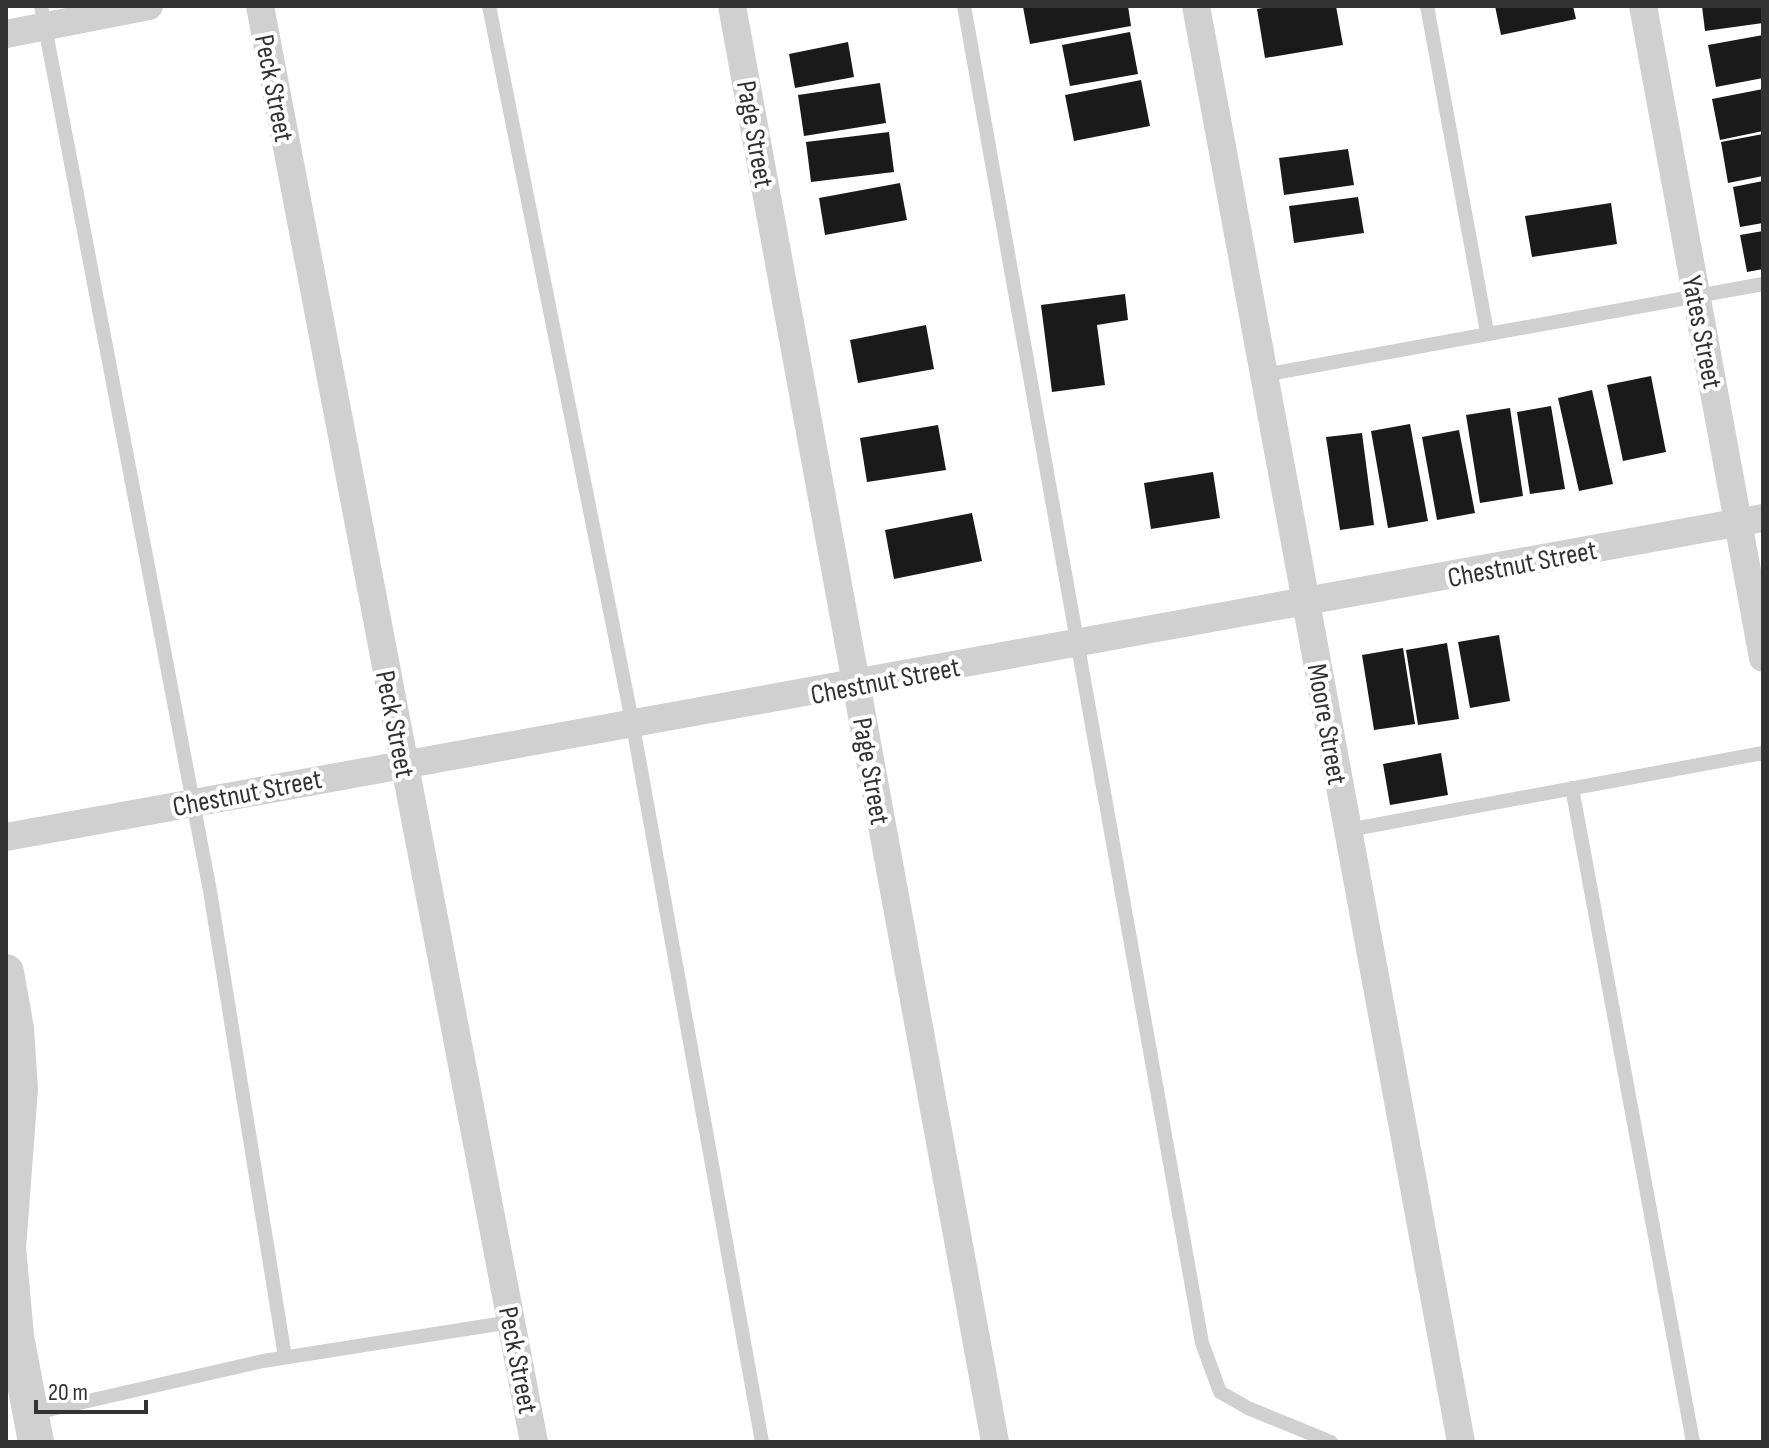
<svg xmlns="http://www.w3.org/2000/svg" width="1769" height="1448" font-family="'Sofia Sans Condensed',sans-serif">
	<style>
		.building { fill: #1a1a1a }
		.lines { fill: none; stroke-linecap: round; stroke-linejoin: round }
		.service { stroke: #d0d0d0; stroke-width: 14 }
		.minor { stroke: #d0d0d0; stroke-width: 28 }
		.tertiary { stroke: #d0d0d0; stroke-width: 36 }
		.labels { text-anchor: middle; stroke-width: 8; stroke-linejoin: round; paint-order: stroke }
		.street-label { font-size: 28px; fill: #333; stroke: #fff }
	</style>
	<rect width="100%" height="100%" fill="#fff"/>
	<path class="building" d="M 1128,6 L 1131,26 L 1030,44 L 1023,7 Z
		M 1275,6 L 1336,6 L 1343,45 L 1265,58 L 1257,9 Z
		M 1495,6 L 1573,6 L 1576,19 L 1501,35 Z
		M 1702,6 L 1763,6 L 1763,23 L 1705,31 Z
		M 1130,32 L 1138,74 L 1070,86 L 1062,45 Z
		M 1763,35 L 1763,78 L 1716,87 L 1708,45 Z
		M 848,42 L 854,77 L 795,88 L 789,54 Z
		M 1141,80 L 1150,126 L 1074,141 L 1065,95 Z
		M 880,83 L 886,123 L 804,136 L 798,95 Z
		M 1763,89 L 1763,131 L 1720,140 L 1712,99 Z
		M 889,132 L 894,172 L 811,182 L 806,142 Z
		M 1763,134 L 1763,176 L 1728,183 L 1721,142 Z
		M 1348,149 L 1354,185 L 1284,195 L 1279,158 Z
		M 1763,181 L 1763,223 L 1740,227 L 1733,187 Z
		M 900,183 L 907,220 L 825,235 L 819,198 Z
		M 1358,197 L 1364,233 L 1294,243 L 1289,206 Z
		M 1611,203 L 1617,244 L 1532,257 L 1525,216 Z
		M 1763,231 L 1763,269 L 1747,272 L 1740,235 Z
		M 1125,294 L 1128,320 L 1097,325 L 1105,385 L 1052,392 L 1041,305 Z
		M 926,325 L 934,369 L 858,383 L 850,340 Z
		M 1651,376 L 1666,452 L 1623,461 L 1607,385 Z
		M 1592,390 L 1613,484 L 1579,491 L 1558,398 Z
		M 1551,406 L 1565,489 L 1530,494 L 1517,412 Z
		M 1510,408 L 1523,496 L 1480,503 L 1466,415 Z
		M 1410,424 L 1428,521 L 1388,528 L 1371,431 Z
		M 938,425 L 946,470 L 867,482 L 860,438 Z
		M 1459,430 L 1475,513 L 1437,520 L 1422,437 Z
		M 1362,433 L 1374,525 L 1340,530 L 1326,437 Z
		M 1213,472 L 1220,518 L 1151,529 L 1144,483 Z
		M 972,513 L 982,561 L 894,579 L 885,530 Z
		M 1499,635 L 1510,701 L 1470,708 L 1458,642 Z
		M 1447,643 L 1459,719 L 1418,725 L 1406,650 Z
		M 1403,648 L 1415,724 L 1374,730 L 1362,655 Z
		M 1441,753 L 1448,795 L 1390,805 L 1383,764 Z"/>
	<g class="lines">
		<path class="service" d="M 41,6 L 210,891 L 285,1357
			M 489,6 L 633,726 L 762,1442
			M 964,6 L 1202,1343 L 1220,1392 L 1248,1408 L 1331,1442
			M 1427,6 L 1487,332
			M 1264,375 L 1763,284
			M 1572,788 L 1693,1442
			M 1348,830 L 1763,753
			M 31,1414 L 263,1361 L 511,1322"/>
		<path class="minor" d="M 260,6 L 534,1442
			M 732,6 L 995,1442
			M 1196,6 L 1461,1442
			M 1643,6 L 1763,658
			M 6,34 L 149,6
			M 6,837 C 591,728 1178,629 1763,518"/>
		<path class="tertiary" d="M 6,972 L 16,1029 L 20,1089 L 8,1248 L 16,1336 L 36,1442"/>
	</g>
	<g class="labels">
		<g class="street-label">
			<text transform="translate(275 88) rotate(79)" y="10">Peck Street</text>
			<text transform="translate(756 134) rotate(80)" y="10">Page Street</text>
			<text transform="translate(1703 332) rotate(79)" y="10">Yates Street</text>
			<text transform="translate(1522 563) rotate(-11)" y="10">Chestnut Street</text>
			<text transform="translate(885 680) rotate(-11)" y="10">Chestnut Street</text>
			<text transform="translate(396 724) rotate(79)" y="10">Peck Street</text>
			<text transform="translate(1328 724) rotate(80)" y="10">Moore Street</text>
			<text transform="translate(872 771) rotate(80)" y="10">Page Street</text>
			<text transform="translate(247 792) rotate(-11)" y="10">Chestnut Street</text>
			<text transform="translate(519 1360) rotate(79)" y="10">Peck Street</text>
		</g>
	</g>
	<rect width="1769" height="1448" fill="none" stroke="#333333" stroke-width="16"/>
	<path d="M36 1400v12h110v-12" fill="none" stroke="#333333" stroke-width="4"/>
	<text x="48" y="1400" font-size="24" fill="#333333" stroke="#ffffff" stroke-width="6" paint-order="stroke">20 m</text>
</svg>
